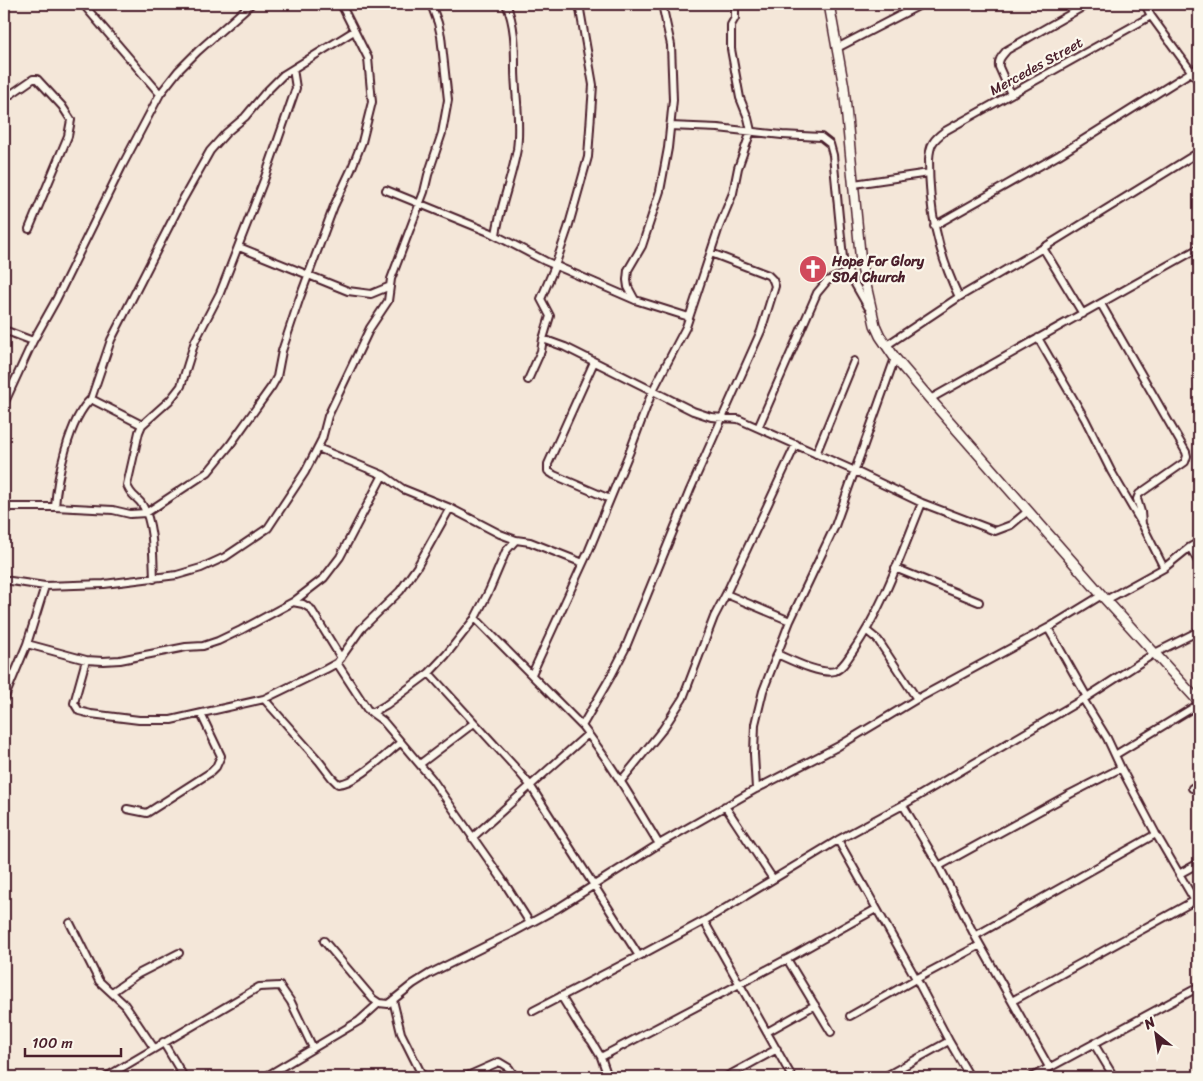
<svg xmlns="http://www.w3.org/2000/svg" width="1203" height="1081" font-family="Sriracha,sans-serif">
	<style>
		.lines { fill: none; stroke-linecap: round; stroke-linejoin: round }
		.street-casing { stroke: #4a1f2b; stroke-width: 10 }
		.secondary-casing { stroke: #4a1f2b; stroke-width: 12 }
		.street { stroke: #fbf7ec; stroke-width: 6 }
		.secondary { stroke: #fbf7ec; stroke-width: 9 }
		.labels { text-anchor: middle; stroke-width: 4.5; stroke-linejoin: round; paint-order: stroke }
		.street-label { font-size: 14px; fill: #4a1f2b; stroke: #fbf7ec }
		.poi-label { font-size: 14px; font-weight: bold; fill: #4a1f2b; stroke: #fbf7ec; text-anchor: start }
	</style>
	<rect width="100%" height="100%" fill="#f4e7d9"/>
	<filter id="ink" filterUnits="userSpaceOnUse"><feTurbulence type="fractalNoise" baseFrequency=".02" numOctaves="2"/><feDisplacementMap in="SourceGraphic" scale="10" xChannelSelector="R" yChannelSelector="G"/><feConvolveMatrix kernelMatrix="1 2 1 2 8 2 1 2 1" color-interpolation-filters="sRGB"/></filter>
	<g filter="url(#ink)">
		<g class="lines">
			<defs>
				<path id="street" d="M 83,4 L 160,94
					M 1145,4 L 1151,16 L 1199,82
					M 837,48 L 922,4
					M 1011,94 L 999,67 C 998,59 1002,56 1007,50 L 1088,4
					M 4,99 L 33,79 L 37,79 L 62,106 L 71,120 L 68,136 L 29,229
					M 670,126 L 718,128 L 782,135 L 821,137 L 830,144 L 833,155 L 843,258 L 848,272 L 868,307
					M 854,184 L 929,173
					M 386,190 L 489,232 L 545,261 L 635,300 L 689,317
					M 934,226 L 1059,155 L 1199,67
					M 496,235 C 500,206 512,178 517,149 C 521,121 515,95 515,68 C 515,46 515,24 506,4
					M 239,247 L 348,291 L 371,294 L 388,287
					M 1043,248 L 1083,314
					M 959,297 C 937,251 929,210 929,159 C 930,144 933,140 945,131 L 1151,16
					M 635,300 L 628,287 L 627,280 L 628,270 L 642,246 L 660,191 L 668,148 L 673,100 L 671,45 L 662,4
					M 1101,304 L 1186,452 L 1187,456 L 1185,462 L 1139,494 L 1137,499 L 1141,512 L 1142,524
					M 4,330 L 33,341
					M 1038,338 L 1085,419 L 1111,471 L 1142,524 L 1164,568
					M 543,339 L 550,316 L 541,299 L 555,266 L 568,228 L 588,157 L 593,85 L 579,4
					M 887,345 L 959,297 L 1043,248 L 1199,152
					M 594,362 L 548,464 L 548,471 L 554,475 L 610,499
					M 528,380 L 541,351 L 543,339 L 565,347 L 693,411 L 711,417 L 738,419 L 855,471 L 922,503 L 995,531 L 1011,525 L 1028,511
					M 930,399 L 1199,248
					M 4,404 L 33,341 L 56,300 L 122,166 L 160,94 L 178,71 L 198,51 L 251,4
					M 142,425 L 91,399 L 111,340 L 183,199 L 210,151 L 226,133 L 245,117 L 265,93 L 283,75 L 354,31
					M 758,428 L 817,293 L 827,281 L 848,272
					M 318,448 L 383,475 L 403,489 L 450,508 L 500,534 L 516,540
					M 816,454 L 854,361
					M 4,507 L 55,507 C 57,478 69,419 91,399
					M 55,507 L 113,510 L 130,514 L 146,513 L 208,472 L 230,445 L 272,386 L 277,377 L 282,351 L 299,300 L 334,206 L 351,170 L 362,142 L 372,102 L 368,58 L 341,4
					M 1190,547 L 1199,563
					M 895,568 L 979,602
					M 154,579 C 153,558 154,524 143,506 C 138,497 131,497 127,485 L 139,432 L 142,425 L 170,400 L 181,386 L 195,341 L 220,293 L 264,180 L 296,88 L 293,69
					M 4,580 L 45,586 L 104,584 L 177,575 L 201,568 L 225,557 L 268,528 L 305,472 L 322,439 L 328,416 L 370,328 L 388,301 L 391,279 L 424,192 L 428,175 L 442,133 L 448,100 L 441,36 L 438,23 L 431,4
					M 726,594 L 796,444
					M 1106,600 L 1164,568 L 1190,547 L 1199,542
					M 293,602 L 324,578 L 340,557 L 383,475
					M 475,618 L 582,726 C 611,763 634,803 659,844
					M 1048,628 L 1087,697 L 1155,653 L 1199,631
					M 867,631 L 878,640 L 917,699
					M 27,644 L 86,660 L 103,661 L 120,660 L 186,647 L 203,646 L 218,641 L 241,630 L 293,602 L 303,604 L 311,609 L 341,658
					M 777,654 C 791,660 820,675 835,671 C 843,668 848,658 853,651 C 884,606 901,554 922,503
					M 86,660 L 74,703 L 79,711 L 91,714 L 139,720 L 171,720 L 264,699 L 326,669 L 337,663 L 361,629 L 400,591 L 417,567 L 450,508
					M 337,663 L 367,709 L 372,713 L 386,705 L 429,673 L 446,655 L 475,618 L 489,591 L 506,551 L 516,540 L 530,542 L 583,563
					M 429,673 L 513,765 L 530,785 L 639,956 L 533,1011
					M 532,674 L 589,550 L 630,451 L 652,392 L 686,327 L 719,227 L 733,193 L 738,168 L 751,131 L 748,118 L 740,98 L 731,49 L 731,25 L 735,18 L 735,4
					M 4,699 L 27,644 L 45,586
					M 264,699 L 319,761 L 332,778 L 338,784 C 357,783 386,754 401,742
					M 1083,699 L 1107,738 L 1121,768 L 1070,794 L 939,866 L 903,805 L 1083,699 L 1087,697
					M 372,713 L 383,721 L 432,779 L 502,879 L 530,923
					M 582,726 L 611,676 L 625,649 L 690,490 L 761,331 L 775,286 L 773,280 L 768,275 L 711,253
					M 1115,755 L 1199,704
					M 420,764 L 474,723
					M 1121,768 L 1156,834 L 1199,908
					M 621,781 L 663,729 L 683,698 L 714,617 L 726,594 L 790,621
					M 1192,788 L 1199,784
					M 756,789 L 754,754 L 755,724 L 763,691 L 790,621 L 835,526 L 895,358
					M 903,805 L 838,840 L 918,982 L 949,1041 L 970,1077
					M 725,806 L 773,879
					M 127,809 L 147,813 L 211,772 L 216,767 L 221,756 L 201,714
					M 472,838 L 588,734
					M 939,866 L 975,936 L 1049,1067
					M 1179,874 L 1199,863
					M 704,921 L 838,840
					M 70,923 L 99,981 L 125,1005 L 154,1048
					M 975,936 L 1156,834
					M 324,941 L 373,999 L 379,1003 L 388,1004 L 413,984 L 429,974 L 512,933 L 558,908 L 659,844 L 756,789 L 837,747 L 917,699 L 1048,628 L 1102,595
					M 639,956 L 704,921 L 792,1077
					M 787,959 L 831,1032
					M 112,992 L 138,974 L 179,953
					M 561,996 L 580,1027 L 592,1042 L 601,1057 L 608,1077
					M 393,1000 L 401,1033 L 423,1077
					M 1012,1001 L 1194,901
					M 850,1016 L 916,979 L 980,945
					M 767,1032 L 815,1005
					M 163,1042 L 184,1077
					M 1094,1044 L 1114,1077
					M 601,1057 L 787,959 L 876,909
					M 106,1077 L 259,987 L 280,986 L 291,1002 L 313,1048
					M 265,1077 L 359,1021 L 379,1003
					M 465,1077 L 499,1062 L 509,1068 L 515,1077
					M 726,1077 L 777,1049
					M 884,1077 L 949,1041
					M 1032,1077 L 1199,987
					M 1195,1077 L 1199,1075"/>
				<path id="secondary" d="M 829,4 L 844,87 L 861,263 L 875,325 L 880,336 L 895,358 L 930,399 L 1106,600 L 1199,702"/>
			</defs>
			<use href="#street" class="street-casing"/>
			<use href="#secondary" class="secondary-casing"/>
			<use href="#street" class="street"/>
			<use href="#secondary" class="secondary"/>
		</g>
	</g>
	<defs>
		<symbol id="church-disc" viewBox="-11 -11 22 22"><circle r="9.5" fill="#d1495b" stroke="#fbf7ec"/><path d="M-1.2-6h2.4v3.5h3.3v2.4h-3.3V6h-2.4V-.1h-3.3v-2.4h3.3Z" fill="#fff"/></symbol>
	</defs>
	<g fill-rule="evenodd">
		<use href="#church-disc" x="797" y="253" width="32" height="32"/>
	</g>
	<g class="labels">
		<g class="street-label">
			<text transform="translate(1036 66) rotate(-29)" y="5">Mercedes Street</text>
		</g>
		<g class="poi-label">
			<text x="832" y="266">Hope For Glory<tspan x="832" dy="16">SDA Church</tspan></text>
		</g>
	</g>
	<rect width="1203" height="1081" fill="none" stroke="#fbf7ec" stroke-width="20"/>
	<rect x="10" y="10" width="1183" height="1061" fill="none" stroke="#4a1f2b" stroke-width="2" filter="url(#ink)"/>
	<g transform="translate(1156 1034) rotate(330)" stroke="#fbf7ec" stroke-width="4" paint-order="stroke">
	<path d="M0-4L9 19L0 12L-9 19Z" fill="#4a1f2b"/>
	<text y="-8" font-size="14" font-weight="bold" text-anchor="middle" fill="#4a1f2b">N</text>
	</g>
	<path d="M25 1048v8h96v-8" fill="none" stroke="#4a1f2b" stroke-width="2.5"/>
	<text x="32" y="1048" font-size="15" fill="#4a1f2b" stroke="#fbf7ec" stroke-width="4" paint-order="stroke">100 m</text>
</svg>
